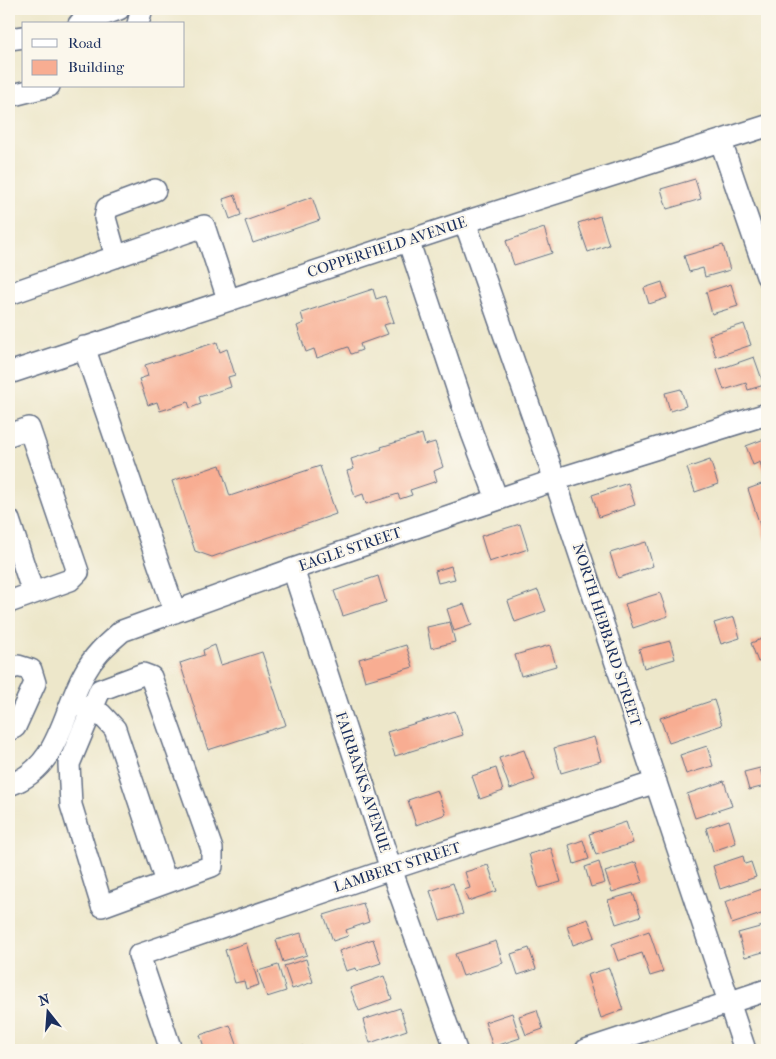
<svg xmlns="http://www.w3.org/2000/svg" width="776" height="1059" font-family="'IM FELL French Canon',serif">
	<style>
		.building { fill: #f8ad92 }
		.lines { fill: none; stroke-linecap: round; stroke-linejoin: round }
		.minor-casing { stroke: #646f84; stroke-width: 24 }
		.minor { stroke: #fff; stroke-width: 21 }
		.labels { text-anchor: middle; stroke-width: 4.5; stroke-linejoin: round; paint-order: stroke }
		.street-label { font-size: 15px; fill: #1b2f5e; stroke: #fbf7ec }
	</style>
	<rect width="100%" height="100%" fill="#fbf7ec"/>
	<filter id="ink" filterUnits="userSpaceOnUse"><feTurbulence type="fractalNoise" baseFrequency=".02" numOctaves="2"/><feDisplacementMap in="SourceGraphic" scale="10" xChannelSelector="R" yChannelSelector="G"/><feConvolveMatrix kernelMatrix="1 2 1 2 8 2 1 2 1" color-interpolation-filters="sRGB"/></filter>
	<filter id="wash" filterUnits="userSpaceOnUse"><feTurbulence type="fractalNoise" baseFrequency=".0096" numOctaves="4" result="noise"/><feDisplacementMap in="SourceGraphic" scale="20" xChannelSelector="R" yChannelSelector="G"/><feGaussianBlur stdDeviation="1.12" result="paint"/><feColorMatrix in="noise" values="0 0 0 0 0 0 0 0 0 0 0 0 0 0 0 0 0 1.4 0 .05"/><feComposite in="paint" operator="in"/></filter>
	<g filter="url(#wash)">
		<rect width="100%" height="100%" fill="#ede7ca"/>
		<g id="blocks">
			<path class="building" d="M 695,179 L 701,199 L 667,209 L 661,189 Z
				M 235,195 L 241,215 L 230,219 L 223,199 Z
				M 312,197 L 320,220 L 253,243 L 245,221 Z
				M 600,216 L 609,245 L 588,252 L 578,223 Z
				M 544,228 L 552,253 L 514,265 L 506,241 Z
				M 723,245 L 730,270 L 705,277 L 703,268 L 689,272 L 684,256 Z
				M 662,282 L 667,298 L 649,304 L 644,288 Z
				M 731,284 L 738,306 L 712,314 L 706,292 Z
				M 373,289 L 376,299 L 385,296 L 394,322 L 384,325 L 388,334 L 360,344 L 362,350 L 351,354 L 348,347 L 317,358 L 314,349 L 306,352 L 297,326 L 304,323 L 301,313 Z
				M 744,324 L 751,345 L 716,357 L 709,335 Z
				M 217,342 L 220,352 L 227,349 L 235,375 L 228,377 L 231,387 L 199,397 L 201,404 L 190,408 L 188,402 L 160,411 L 157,402 L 148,405 L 139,379 L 148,376 L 145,365 Z
				M 754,357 L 764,385 L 748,390 L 746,383 L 724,390 L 717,370 Z
				M 681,389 L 686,406 L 670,411 L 665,393 Z
				M 422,434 L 425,445 L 435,442 L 443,467 L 434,471 L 437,481 L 410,490 L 412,495 L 400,499 L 398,494 L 366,504 L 363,494 L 355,497 L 347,471 L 354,469 L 351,459 L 382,449 L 381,447 Z
				M 767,438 L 767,474 L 764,475 L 760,462 L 753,465 L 746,446 Z
				M 710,460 L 718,484 L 695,492 L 687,468 Z
				M 220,465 L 230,496 L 320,466 L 336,514 L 212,557 L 195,551 L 172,481 Z
				M 767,482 L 767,539 L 765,540 L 748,489 Z
				M 628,483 L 635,505 L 599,517 L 592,495 Z
				M 520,524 L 528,549 L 489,562 L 481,536 Z
				M 646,542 L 653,566 L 618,578 L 610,553 Z
				M 451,566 L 455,579 L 438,583 L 435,571 Z
				M 378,576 L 386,602 L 343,616 L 334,591 Z
				M 538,590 L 546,611 L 515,622 L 508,601 Z
				M 660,593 L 668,616 L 633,628 L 625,604 Z
				M 464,604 L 472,625 L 454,631 L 447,609 Z
				M 734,617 L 740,638 L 721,644 L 714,623 Z
				M 450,622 L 455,642 L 431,648 L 427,627 Z
				M 767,637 L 767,659 L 758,662 L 751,643 Z
				M 670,641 L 675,659 L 644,668 L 639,649 Z
				M 215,645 L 221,665 L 262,652 L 286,725 L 208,750 L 180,663 L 204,655 L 203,650 Z
				M 406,645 L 413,667 L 365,681 L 359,659 Z
				M 550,645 L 556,666 L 521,676 L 515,655 Z
				M 714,700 L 722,725 L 669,743 L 660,718 Z
				M 455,711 L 463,735 L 395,756 L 387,732 Z
				M 594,737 L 601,761 L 561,773 L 554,748 Z
				M 707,746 L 713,766 L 686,774 L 680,755 Z
				M 524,750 L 535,780 L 510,789 L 499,758 Z
				M 496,768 L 503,791 L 480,799 L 472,776 Z
				M 760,768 L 765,786 L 749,790 L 744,772 Z
				M 724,781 L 732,806 L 695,818 L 687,794 Z
				M 437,790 L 446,814 L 416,825 L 408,800 Z
				M 729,820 L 736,843 L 713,851 L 706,828 Z
				M 626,822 L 633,843 L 596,855 L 589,834 Z
				M 583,840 L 589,859 L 574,864 L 569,845 Z
				M 551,848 L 561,882 L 539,888 L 529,854 Z
				M 743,856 L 745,864 L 751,862 L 756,877 L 720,889 L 713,866 Z
				M 599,862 L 605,883 L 591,887 L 585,867 Z
				M 636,862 L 643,882 L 612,892 L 605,872 Z
				M 488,865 L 497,891 L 468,901 L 464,890 L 470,888 L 465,872 Z
				M 453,883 L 463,914 L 440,921 L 430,891 Z
				M 765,888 L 767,894 L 767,912 L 732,924 L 725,902 Z
				M 633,893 L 641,916 L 616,924 L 608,900 Z
				M 363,903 L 369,922 L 346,930 L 348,936 L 333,941 L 324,915 Z
				M 588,919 L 595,937 L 573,945 L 567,926 Z
				M 767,925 L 767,951 L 745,957 L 738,933 Z
				M 649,931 L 663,972 L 650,976 L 642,953 L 618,961 L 612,944 Z
				M 301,933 L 307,955 L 283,962 L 276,940 Z
				M 373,939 L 381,963 L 357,971 L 356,968 L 346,971 L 339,951 Z
				M 496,941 L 503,963 L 463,976 L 455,954 Z
				M 246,943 L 259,985 L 246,989 L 244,981 L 235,983 L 225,950 Z
				M 529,948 L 536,969 L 518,975 L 511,954 Z
				M 306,959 L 313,982 L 292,989 L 284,966 Z
				M 278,965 L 286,991 L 267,997 L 258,971 Z
				M 609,968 L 623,1010 L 601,1018 L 587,975 Z
				M 384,976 L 392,999 L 359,1011 L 350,988 Z
				M 400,1008 L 407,1030 L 370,1043 L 363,1020 Z
				M 537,1010 L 543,1029 L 526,1035 L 519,1016 Z
				M 512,1013 L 520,1038 L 493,1047 L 485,1022 Z
				M 230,1025 L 238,1047 L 228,1050 L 205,1050 L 200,1035 Z
				M 409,1045 L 411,1050 L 395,1050 Z
				M 303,1046 L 304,1050 L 289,1050 Z"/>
		</g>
	</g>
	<g filter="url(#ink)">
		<use href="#blocks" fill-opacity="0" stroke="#646f84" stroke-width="1"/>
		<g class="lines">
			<defs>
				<path id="minor" d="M 79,24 L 119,9
					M 138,24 L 142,9
					M 9,39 L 24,37
					M 9,96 L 49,86
					M 721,142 L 767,276
					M 465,222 L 555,480 L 745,1050
					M 408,240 L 472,433 L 497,499
					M 116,257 L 105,218 L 107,208 L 155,190
					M 9,294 L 204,226 L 228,299
					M 84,347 L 175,612
					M 9,373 L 465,222 L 767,126
					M 9,435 L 29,428 L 78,572 L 70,580 L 9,602
					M 9,520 L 33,593
					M 293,569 L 391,869 L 456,1050
					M 9,669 L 18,666 L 31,670 L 35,683 L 15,727 L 9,730
					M 143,674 L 151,677 L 212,849 L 212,866 L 102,906 L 71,805 L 69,764 L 100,690 Z
					M 77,705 L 101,714 L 115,729 L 166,882
					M 9,785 C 59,768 62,714 84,674 C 94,655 106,645 122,631 L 293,569 L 555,480 L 767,414
					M 171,1050 L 139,955 L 391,869 L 656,782
					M 586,1050 L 767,990"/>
			</defs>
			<use href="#minor" class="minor-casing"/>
			<use href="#minor" class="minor"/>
		</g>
	</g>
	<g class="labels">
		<g class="street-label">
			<text transform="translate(387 247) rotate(-18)" y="5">COPPERFIELD AVENUE</text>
			<text transform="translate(350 549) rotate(-19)" y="5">EAGLE STREET</text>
			<text transform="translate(607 635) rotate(72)" y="5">NORTH HEBBARD STREET</text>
			<text transform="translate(363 782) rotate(72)" y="5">FAIRBANKS AVENUE</text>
			<text transform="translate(397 867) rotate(-18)" y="5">LAMBERT STREET</text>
		</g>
	</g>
	<rect width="776" height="1059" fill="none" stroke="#fbf7ec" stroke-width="30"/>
	<rect x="22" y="22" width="162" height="65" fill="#fbf7ec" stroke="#a1a7b3"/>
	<rect x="32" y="39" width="25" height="8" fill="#ffffff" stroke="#a1a7b3"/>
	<text x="68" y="48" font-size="15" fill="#1b2f5e">Road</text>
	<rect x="32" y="60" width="25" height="15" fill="#f8ad92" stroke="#a1a7b3"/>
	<text x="68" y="72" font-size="15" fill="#1b2f5e">Building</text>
	<g transform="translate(48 1012) rotate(343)" stroke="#fbf7ec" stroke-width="4" paint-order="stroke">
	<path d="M0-4L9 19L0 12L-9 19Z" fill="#1b2f5e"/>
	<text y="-8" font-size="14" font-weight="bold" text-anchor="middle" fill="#1b2f5e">N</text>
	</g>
</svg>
